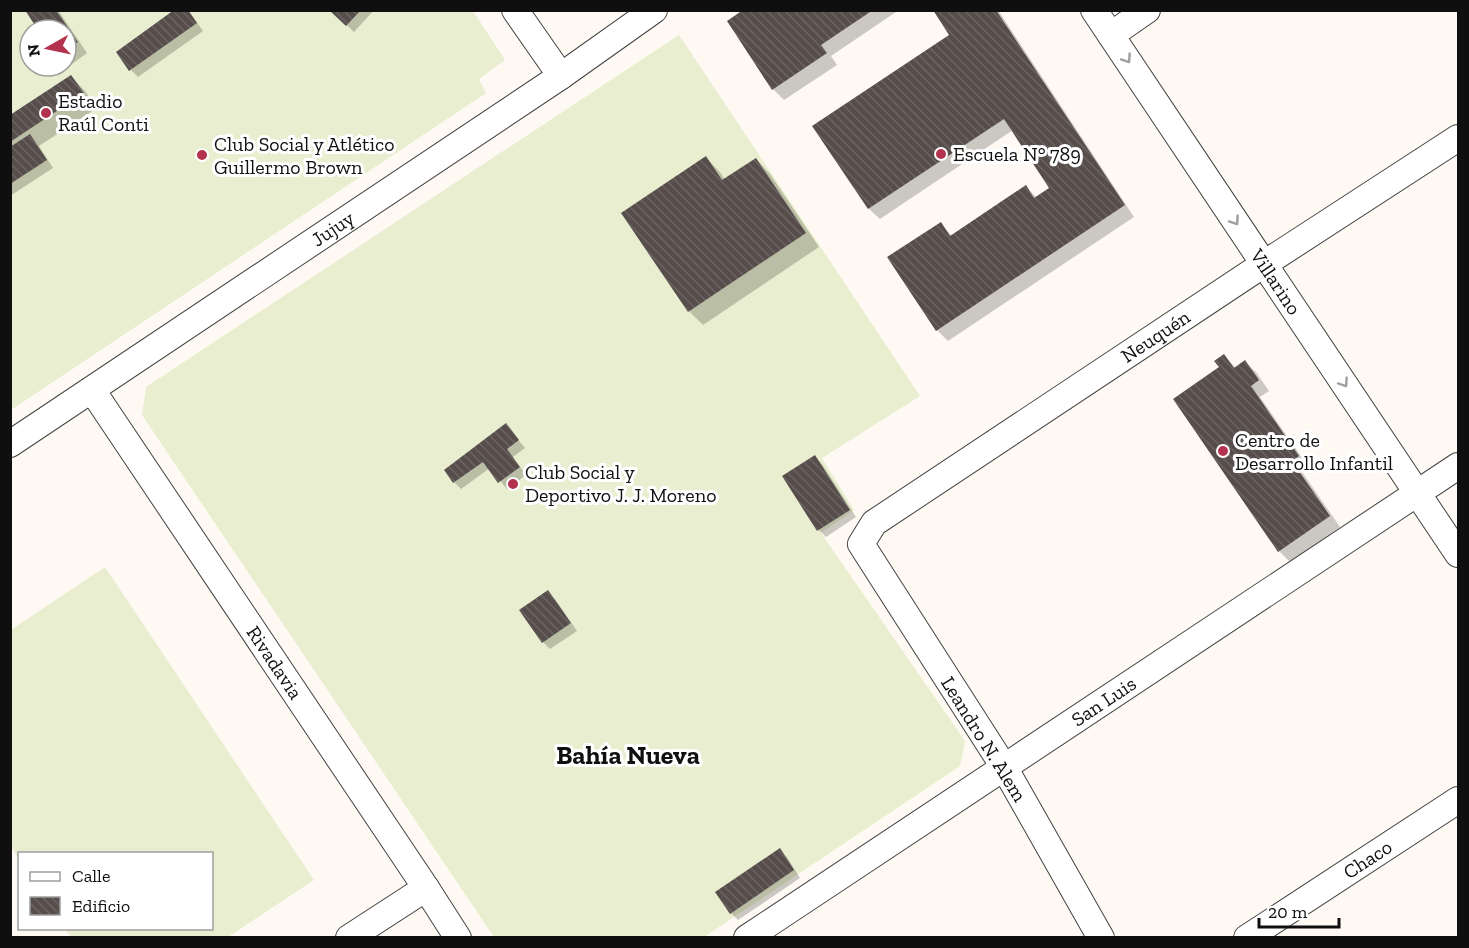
<svg xmlns="http://www.w3.org/2000/svg" width="1469" height="948" font-family="'Zilla Slab',serif">
	<style>
		.pitch { fill: #e8eecf; fill-rule: evenodd }
		.shadow { fill: #0003 }
		.building { fill: url(#building-back-hatch) }
		.lines { fill: none; stroke-linecap: round; stroke-linejoin: round }
		.minor-casing { stroke: #424242; stroke-width: 28 }
		.minor { stroke: #fff; stroke-width: 26 }
		.oneway { stroke: #9f9f9f }
		.poi-dot { fill: #b3334e; stroke: #fff; stroke-width: 2 }
		.labels { text-anchor: middle; stroke-width: 6; stroke-linejoin: round; paint-order: stroke }
		.poi-label { font-size: 20px; fill: #0f0f0f; stroke: #fff; text-anchor: start }
		.street-label { font-size: 20px; fill: #0f0f0f; stroke: #fff }
		.district-label { font-size: 26px; font-weight: bold; fill: #0f0f0f; stroke: #fff }
	</style>
	<defs>
		<pattern id="building-back-hatch" width="6" height="6" patternUnits="userSpaceOnUse" patternTransform="scale(1.5)"><rect width="6" height="6" fill="#574e4c"/><path d="M-1 5l2 2M0 0l6 6M5-1l2 2" fill="none" stroke="#6a6361"/></pattern>
	</defs>
	<rect width="100%" height="100%" fill="#fef9f2"/>
	<path class="pitch" d="M 11,11 L 473,11 L 505,60 L 479,79 L 486,93 L 11,410 ZM 30,30 L 66,30 L 66,66 L 30,66 Z
		M 679,35 L 920,396 L 822,458 L 854,510 L 821,533 L 965,741 L 960,766 L 704,937 L 494,937 L 142,415 L 146,387 Z
		M 105,567 L 314,880 L 228,937 L 71,937 L 65,929 L 212,928 L 212,854 L 20,854 L 19,860 L 11,846 L 11,630 Z"/>
	<path class="shadow" d="M 27,10 L 58,10 L 87,53 L 68,67 L 66,64 L 66,30 L 40,30 Z
		M 188,10 L 203,31 L 138,77 L 131,70 Z
		M 331,10 L 374,10 L 354,32 Z
		M 746,10 L 899,10 L 831,56 L 837,65 L 784,100 L 773,89 L 729,22 Z
		M 935,10 L 998,10 L 1134,217 L 948,341 L 937,330 L 941,224 L 952,236 L 1026,187 L 1037,198 L 1051,188 L 1013,130 L 880,219 L 869,209 L 815,127 L 951,35 Z
		M 71,76 L 85,91 L 97,108 L 39,146 L 53,168 L 10,196 L 10,117 Z
		M 706,158 L 720,172 L 725,180 L 756,159 L 770,174 L 819,247 L 703,325 L 689,311 Z
		M 1224,356 L 1236,368 L 1245,362 L 1256,372 L 1269,391 L 1260,397 L 1309,468 L 1302,472 L 1340,527 L 1290,562 L 1279,551 L 1221,367 Z
		M 506,425 L 525,448 L 513,457 L 526,475 L 507,489 L 490,468 L 461,489 L 454,482 Z
		M 815,457 L 822,464 L 856,517 L 826,537 L 819,530 Z
		M 547,592 L 555,599 L 577,631 L 550,649 L 543,642 Z
		M 780,850 L 787,857 L 800,878 L 738,920 L 731,913 Z"/>
	<path class="building" d="M 25,10 L 56,10 L 78,42 L 66,50 L 66,30 L 38,30 Z
		M 174,10 L 188,10 L 197,23 L 129,71 L 116,52 Z
		M 329,10 L 361,10 L 346,26 Z
		M 743,10 L 873,10 L 821,45 L 827,53 L 772,90 L 727,21 Z
		M 933,10 L 996,10 L 1125,205 L 936,331 L 887,257 L 941,222 L 950,236 L 1026,185 L 1034,198 L 1049,188 L 1004,119 L 868,209 L 812,126 L 949,35 Z
		M 71,75 L 84,93 L 10,142 L 10,115 Z
		M 30,134 L 47,160 L 10,184 L 10,147 Z
		M 706,156 L 722,180 L 756,158 L 806,233 L 688,312 L 621,213 Z
		M 1224,354 L 1234,368 L 1245,360 L 1259,380 L 1251,386 L 1299,456 L 1292,461 L 1330,516 L 1278,552 L 1173,399 L 1219,367 L 1214,361 Z
		M 506,423 L 519,440 L 507,449 L 520,467 L 498,483 L 483,462 L 453,483 L 444,470 Z
		M 815,455 L 850,510 L 817,531 L 782,476 Z
		M 548,590 L 571,623 L 542,643 L 519,610 Z
		M 780,848 L 794,870 L 730,914 L 715,892 Z"/>
	<g class="lines">
		<defs>
			<g id="minor">
				<path d="M 515,10 L 561,76"/>
				<path id="s1" d="M 1094,10 L 1458,554"/>
				<path d="M 1111,35 L 1147,10"/>
				<path id="s2" d="M 92,390 L 426,888 L 458,938"/>
				<path id="s3" d="M 10,444 L 561,76 L 654,10"/>
				<path d="M 349,938 L 426,888"/>
				<path id="s4" d="M 747,938 L 1458,466"/>
				<path id="s5" d="M 1101,938 L 1004,767 L 861,544 L 874,523 L 1264,264 L 1458,138"/>
				<path id="s6" d="M 1247,938 L 1458,800"/>
			</g>
		</defs>
		<use href="#minor" class="minor-casing"/>
		<use href="#minor" class="minor"/>
	</g>
	<defs><path id="oneway-chevron" d="M-2-3.5L2.5 0L-2 3.5" fill="none" stroke-width="1.6" stroke-linecap="round" stroke-linejoin="round" transform="scale(1.5)"/></defs>
	<g class="oneway">
		<use href="#oneway-chevron" transform="translate(1127 59) rotate(56)"/>
		<use href="#oneway-chevron" transform="translate(1235 221) rotate(56)"/>
		<use href="#oneway-chevron" transform="translate(1344 383) rotate(56)"/>
	</g>
	<g class="poi-dot">
		<circle cx="46" cy="113" r="6"/>
		<circle cx="941" cy="154" r="6"/>
		<circle cx="202" cy="155" r="6"/>
		<circle cx="1223" cy="451" r="6"/>
		<circle cx="513" cy="484" r="6"/>
	</g>
	<g class="labels">
		<g class="poi-label">
			<text x="58" y="108">Estadio<tspan x="58" dy="23">Raúl Conti</tspan></text>
			<text x="214" y="151">Club Social y Atlético<tspan x="214" dy="23">Guillermo Brown</tspan></text>
			<text x="953" y="161">Escuela N° 789</text>
			<text x="1235" y="447">Centro de<tspan x="1235" dy="23">Desarrollo Infantil</tspan></text>
			<text x="525" y="479">Club Social y<tspan x="525" dy="23">Deportivo J. J. Moreno</tspan></text>
		</g>
		<g class="street-label">
			<text dy="7" stroke="none"><textPath href="#s3" startOffset="388">Jujuy</textPath></text>
			<text dy="7" stroke="none"><textPath href="#s1" startOffset="327">Villarino</textPath></text>
			<text dy="7" stroke="none"><textPath href="#s5" startOffset="824">Neuquén</textPath></text>
			<text dy="7" stroke="none"><textPath href="#s2" startOffset="328">Rivadavia</textPath></text>
			<text dy="7" stroke="none"><textPath href="#s4" startOffset="428">San Luis</textPath></text>
			<text transform="translate(984 739) rotate(58)" y="7">Leandro N. Alem</text>
			<text dy="7" stroke="none"><textPath href="#s6" startOffset="144">Chaco</textPath></text>
		</g>
		<g class="district-label">
			<text x="628" y="764">Bahía Nueva</text>
		</g>
	</g>
	<rect width="1469" height="948" fill="none" stroke="#0f0f0f" stroke-width="24"/>
	<rect x="18" y="852" width="195" height="78" fill="#ffffff" stroke="#9f9f9f" stroke-width="1.5"/>
	<rect x="30" y="872" width="30" height="9" fill="#ffffff" stroke="#9f9f9f" stroke-width="1.5"/>
	<text x="72" y="882" font-size="18" fill="#0f0f0f">Calle</text>
	<rect x="30" y="897" width="30" height="18" fill="url(#building-back-hatch)" stroke="#9f9f9f" stroke-width="1.5"/>
	<text x="72" y="912" font-size="18" fill="#0f0f0f">Edificio</text>
	<g transform="translate(48 48) rotate(261)"><circle r="28" fill="#ffffff" stroke="#9f9f9f" stroke-width="1.5"/>
	<path d="M0-4.5L10 22L0 15L-10 22Z" fill="#b3334e"/>
	<text y="-9" font-size="16" font-weight="bold" text-anchor="middle" fill="#0f0f0f">N</text>
	</g>
	<path d="M1259 918v9h80v-9" fill="none" stroke="#0f0f0f" stroke-width="3"/>
	<text x="1268" y="918" font-size="18" fill="#0f0f0f" stroke="#ffffff" stroke-width="4.5" paint-order="stroke">20 m</text>
</svg>
